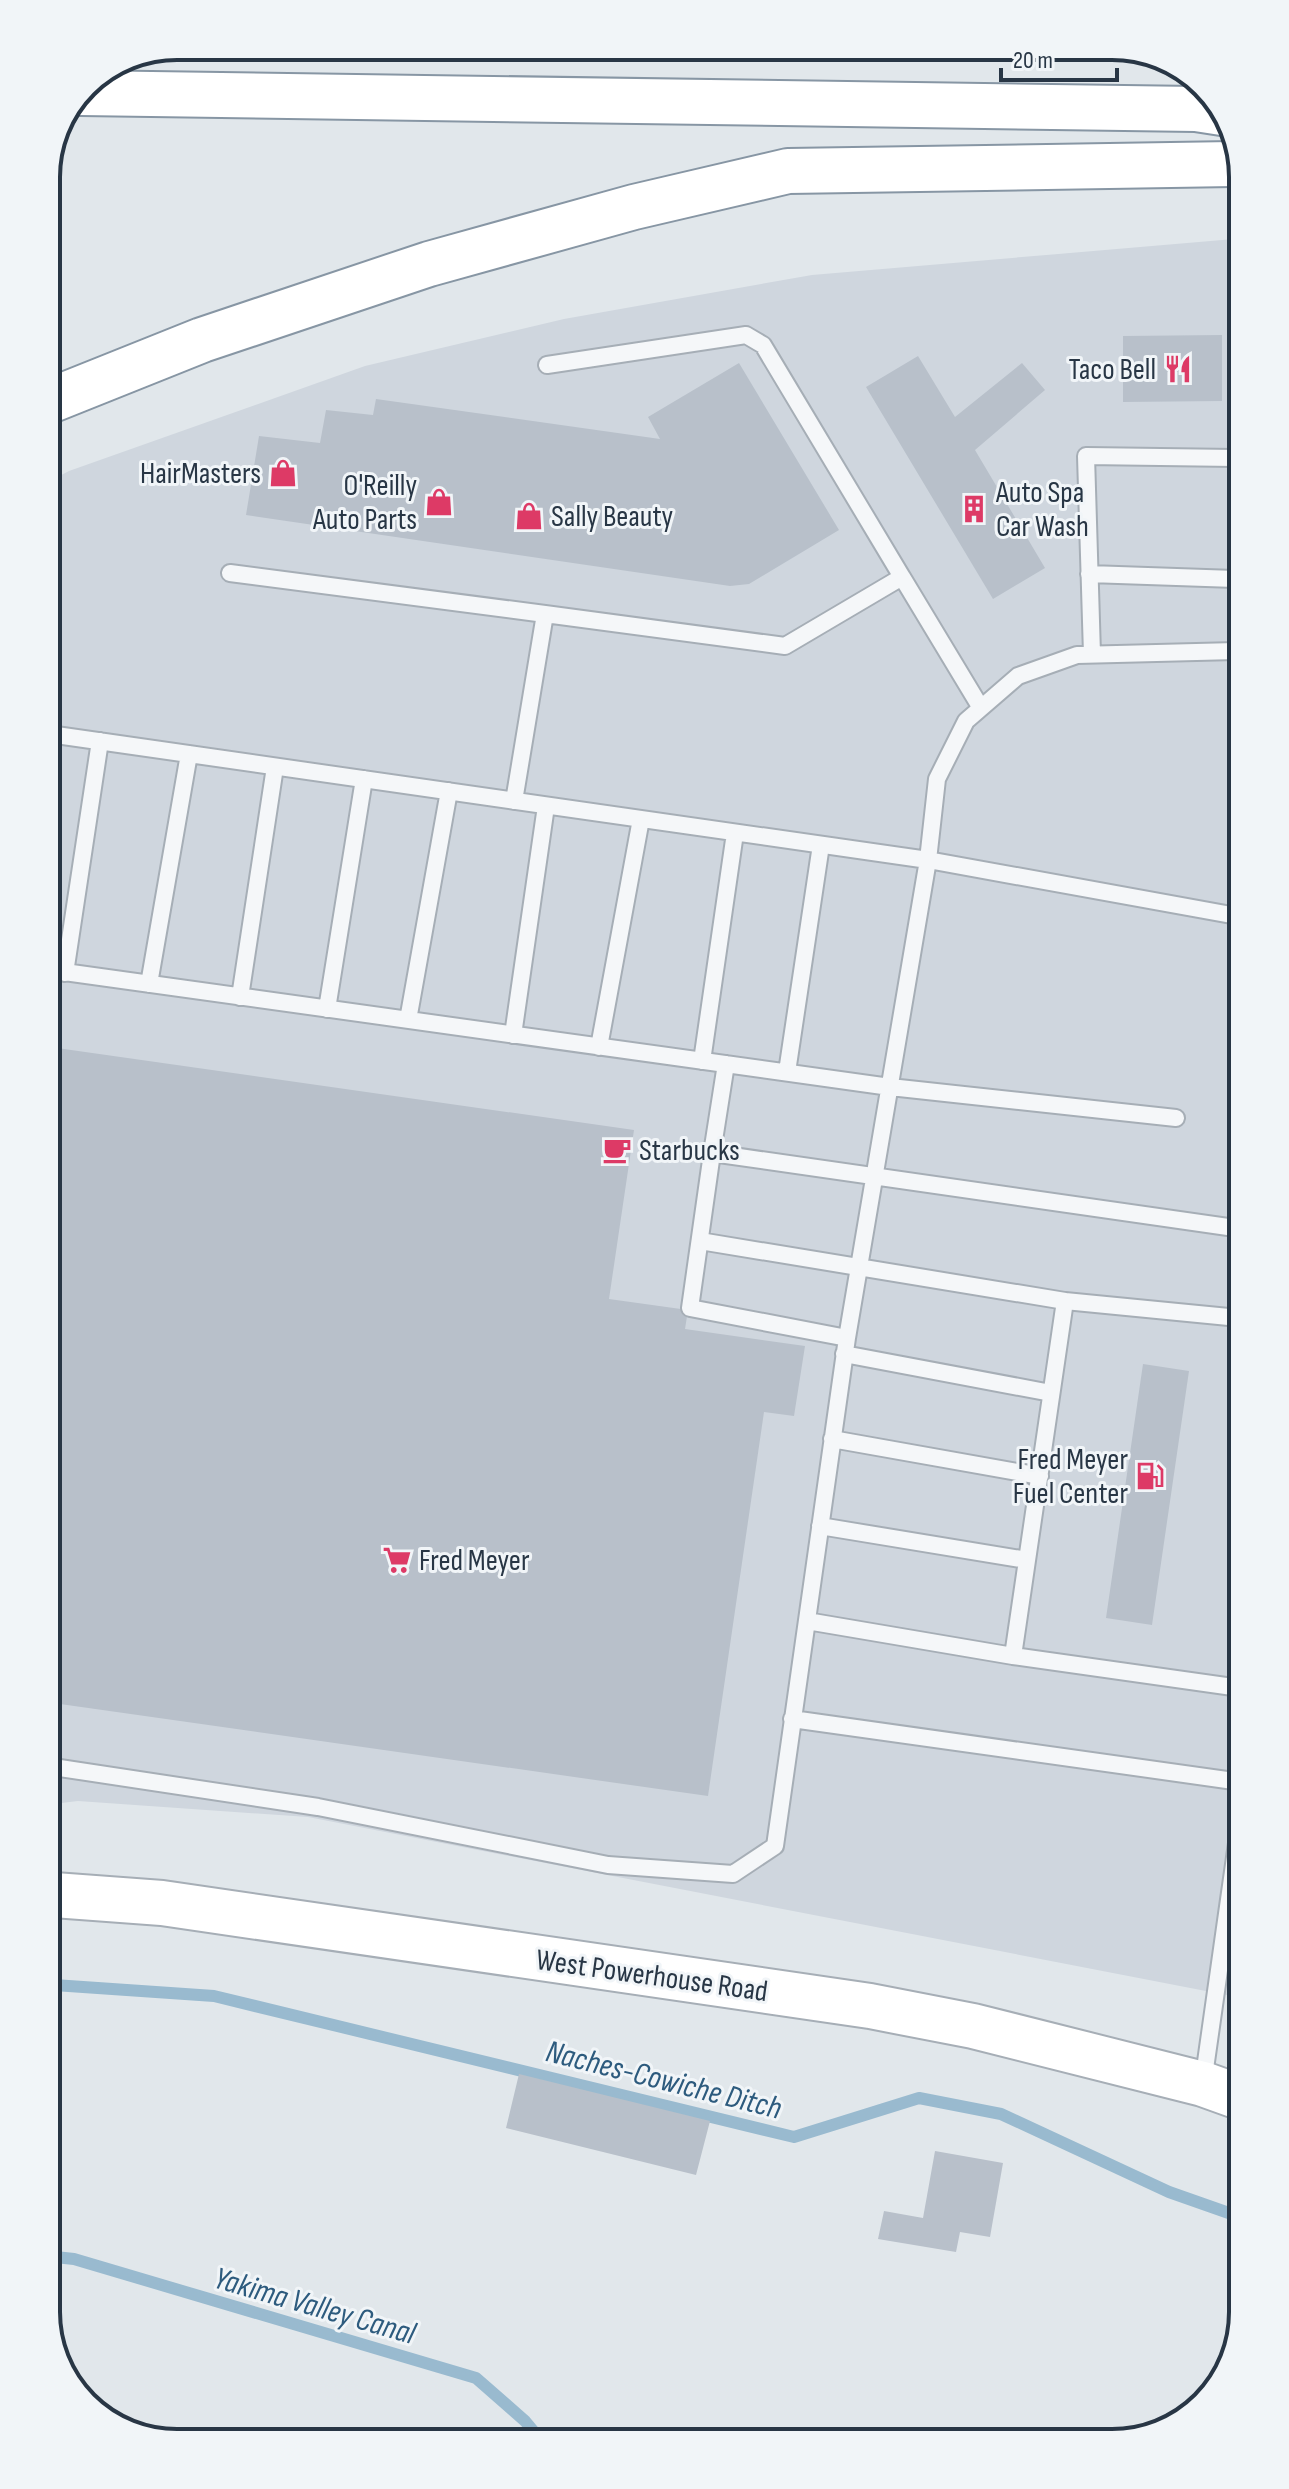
<svg xmlns="http://www.w3.org/2000/svg" width="1289" height="2489" font-family="'Sofia Sans Condensed',sans-serif">
	<style>
		.built { fill: #cfd6de }
		.lines { fill: none; stroke-linecap: round; stroke-linejoin: round }
		.stream { stroke: #99bacf; stroke-width: 12 }
		.building { fill: #b8c0ca }
		.lane-casing { stroke: #a6aeb6; stroke-width: 20 }
		.secondary-casing { stroke: #a6aeb6; stroke-width: 48 }
		.highway-casing { stroke: #8796a4; stroke-width: 48 }
		.lane { stroke: #f5f7f9; stroke-width: 16 }
		.secondary { stroke: #fff; stroke-width: 44 }
		.highway { stroke: #fff; stroke-width: 44 }
		.labels { text-anchor: middle; stroke-width: 6; stroke-linejoin: round; paint-order: stroke }
		.poi-label { font-size: 30px; fill: #283645; stroke: #f1f5f8; text-anchor: end }
		.street-label { font-size: 30px; fill: #283645; stroke: #f1f5f8 }
		.water-label { font-size: 32px; font-style: italic; fill: #2d5b7e; stroke: #f1f5f8 }
		.rim { fill: none; stroke: #283645; stroke-width: 4 }
	</style>
	<rect width="100%" height="100%" fill="#e1e7eb"/>
	<path class="built" d="M 1234,239 L 1242,1998 L 308,1817 L 78,1801 L 53,1804 L 48,482 L 69,471 L 365,366 L 564,319 L 812,275 Z"/>
	<g class="lines">
		<path class="stream" d="M 54,1985 L 214,1996 L 794,2137 L 919,2098 L 1001,2114 L 1169,2192 L 1243,2218
			M 55,2257 L 74,2259 L 476,2378 L 525,2421 L 540,2439"/>
	</g>
	<path class="building" d="M 1222,335 L 1222,401 L 1123,402 L 1123,336 Z
		M 918,356 L 955,417 L 1022,363 L 1045,390 L 975,450 L 1045,568 L 993,599 L 866,387 Z
		M 739,363 L 839,530 L 749,584 L 730,586 L 246,515 L 259,436 L 320,443 L 326,410 L 373,415 L 376,399 L 660,439 L 648,417 Z
		M 50,1047 L 634,1130 L 609,1299 L 688,1310 L 685,1329 L 805,1346 L 794,1416 L 764,1412 L 708,1796 L 53,1703 Z
		M 1143,1364 L 1189,1371 L 1152,1625 L 1106,1618 Z
		M 519,2074 L 710,2121 L 696,2175 L 506,2128 Z
		M 935,2151 L 1003,2163 L 990,2237 L 960,2232 L 956,2252 L 878,2239 L 884,2211 L 923,2218 Z"/>
	<g class="lines">
		<defs>
			<path id="lane" d="M 547,365 L 746,335 L 763,345 L 902,577
				M 230,573 L 545,614
				M 1089,574 L 1235,579
				M 1092,654 L 1086,456 L 1235,458
				M 49,734 L 928,860 L 1237,916
				M 514,801 L 545,614 L 785,646 L 902,577 L 981,708
				M 50,970 L 890,1087 L 1176,1118
				M 65,973 L 100,741
				M 149,984 L 189,754
				M 240,997 L 275,767
				M 327,1009 L 364,779
				M 408,1020 L 449,791
				M 513,1035 L 546,806
				M 599,1047 L 641,819
				M 702,1061 L 735,833
				M 787,1072 L 821,845
				M 712,1153 L 726,1064
				M 700,1241 L 1065,1301
				M 847,1338 L 690,1308 L 712,1153 L 1235,1228
				M 844,1354 L 1051,1393
				M 832,1439 L 1040,1476
				M 820,1526 L 1027,1560
				M 807,1621 L 1013,1656 L 1240,1688
				M 1013,1656 L 1065,1301 L 1239,1318
				M 792,1719 L 1241,1782
				M 53,1767 L 318,1807 L 608,1865 L 733,1874 L 775,1846 L 847,1338 L 928,860 L 937,779 L 966,721 L 1018,676 L 1077,655 L 1236,651
				M 1203,2083 L 1241,1815"/>
			<path id="secondary" d="M 54,1895 L 162,1903 L 870,2006 L 973,2026 L 1203,2084 L 1242,2098"/>
			<path id="highway" d="M 81,93 L 1196,109 L 1222,113
				M 47,402 L 202,340 L 429,264 L 634,207 L 788,171 L 1233,164"/>
		</defs>
		<use href="#lane" class="lane-casing"/>
		<use href="#secondary" class="secondary-casing"/>
		<use href="#highway" class="highway-casing"/>
		<use href="#lane" class="lane"/>
		<use href="#secondary" class="secondary"/>
		<use href="#highway" class="highway"/>
	</g>
	<defs>
		<symbol id="restaurant-bare" viewBox="-9 -9 18 18"><path d="M-5-6h1v4h1v-4h1v4h1v-4h1v5L-1.5 .5V6h-2V.5L-5-1ZM5-6V6H3V1.5H1.5Q1.5-4 5-6Z" fill="#dd3a66" stroke="#f1f5f8" stroke-width="2.5" paint-order="stroke"/></symbol>
		<symbol id="shop-bare" viewBox="-9 -9 18 18"><path d="M-5-2.5h2.3a2.7 3.5 0 0 1 5.4 0H5L5.5 6h-11ZM-1.5-2.5h3a1.5 2.3 0 0 0-3 0Z" fill="#dd3a66" stroke="#f1f5f8" stroke-width="2.5" paint-order="stroke"/></symbol>
		<symbol id="building-bare" viewBox="-9 -9 18 18"><path d="M-4-6H4V6H1V3H-1V6H-4ZM-2.5-4.3h1.7v1.8h-1.7ZM.8-4.3h1.7v1.8H.8ZM-2.5-1h1.7V.8h-1.7ZM.8-1h1.7V.8H.8Z" fill="#dd3a66" stroke="#f1f5f8" stroke-width="2.5" paint-order="stroke"/></symbol>
		<symbol id="cafe-bare" viewBox="-9 -9 18 18"><path d="M-5.5-4.5H6V0H3Q3 3.5 0 3.5H-2.5Q-5.5 3.5-5.5 0ZM3-3.2v2h1.7v-2ZM-6 4.5H4V6H-6Z" fill="#dd3a66" stroke="#f1f5f8" stroke-width="2.5" paint-order="stroke"/></symbol>
		<symbol id="fuel-bare" viewBox="-9 -9 18 18"><path d="M-5.5-6h7V0h2V4h1.3V-2.5L3-4.5l.8-.8L6-3V5H2.5V1h-1V6h-7ZM-4.2-4.7v3.2H.2V-4.7Z" fill="#dd3a66" stroke="#f1f5f8" stroke-width="2.5" paint-order="stroke"/></symbol>
		<symbol id="supermarket-bare" viewBox="-9 -9 18 18"><path d="M-6-5.5h2.5l.6 2H6L4.5 2H-2.5L-4.4-4H-6ZM-1.5 3.2a1.3 1.3 0 1 0 .1 0ZM3 3.2a1.3 1.3 0 1 0 .1 0Z" fill="#dd3a66" stroke="#f1f5f8" stroke-width="2.5" paint-order="stroke"/></symbol>
	</defs>
	<g fill-rule="evenodd">
		<use href="#restaurant-bare" x="1158" y="349" width="40" height="40"/>
		<use href="#shop-bare" x="263" y="453" width="40" height="40"/>
		<use href="#shop-bare" x="419" y="482" width="40" height="40"/>
		<use href="#building-bare" x="954" y="489" width="40" height="40"/>
		<use href="#shop-bare" x="509" y="496" width="40" height="40"/>
		<use href="#cafe-bare" x="597" y="1130" width="40" height="40"/>
		<use href="#fuel-bare" x="1130" y="1456" width="40" height="40"/>
		<use href="#supermarket-bare" x="377" y="1540" width="40" height="40"/>
	</g>
	<g class="labels">
		<g class="poi-label">
			<text x="1156" y="379">Taco Bell</text>
			<text x="261" y="483">HairMasters</text>
			<text x="417" y="495">O'Reilly<tspan x="417" dy="34">Auto Parts</tspan></text>
			<text x="996" y="502" text-anchor="start">Auto Spa<tspan x="996" dy="34">Car Wash</tspan></text>
			<text x="551" y="526" text-anchor="start">Sally Beauty</text>
			<text x="639" y="1160" text-anchor="start">Starbucks</text>
			<text x="1128" y="1469">Fred Meyer<tspan x="1128" dy="34">Fuel Center</tspan></text>
			<text x="419" y="1570" text-anchor="start">Fred Meyer</text>
		</g>
		<g class="street-label">
			<text transform="translate(652 1975) rotate(8)" y="10">West Powerhouse Road</text>
		</g>
		<g class="water-label">
			<text transform="translate(664 2079) rotate(14)" y="11">Naches-Cowiche Ditch</text>
			<text transform="translate(315 2305) rotate(16)" y="11">Yakima Valley Canal</text>
		</g>
	</g>
	<path d="M0 0H1289V2489H0ZM177 60H1112A117 117 0 0 1 1229 177V2312A117 117 0 0 1 1112 2429H177A117 117 0 0 1 60 2312V177A117 117 0 0 1 177 60Z" fill="#f1f5f8" fill-rule="evenodd"/>
	<path class="rim" d="M177 60H1112A117 117 0 0 1 1229 177V2312A117 117 0 0 1 1112 2429H177A117 117 0 0 1 60 2312V177A117 117 0 0 1 177 60Z"/>
	<path d="M1001 68v12h116v-12" fill="none" stroke="#283645" stroke-width="4"/>
	<text x="1013" y="68" font-size="24" fill="#283645" stroke="#f1f5f8" stroke-width="6" paint-order="stroke">20 m</text>
</svg>
